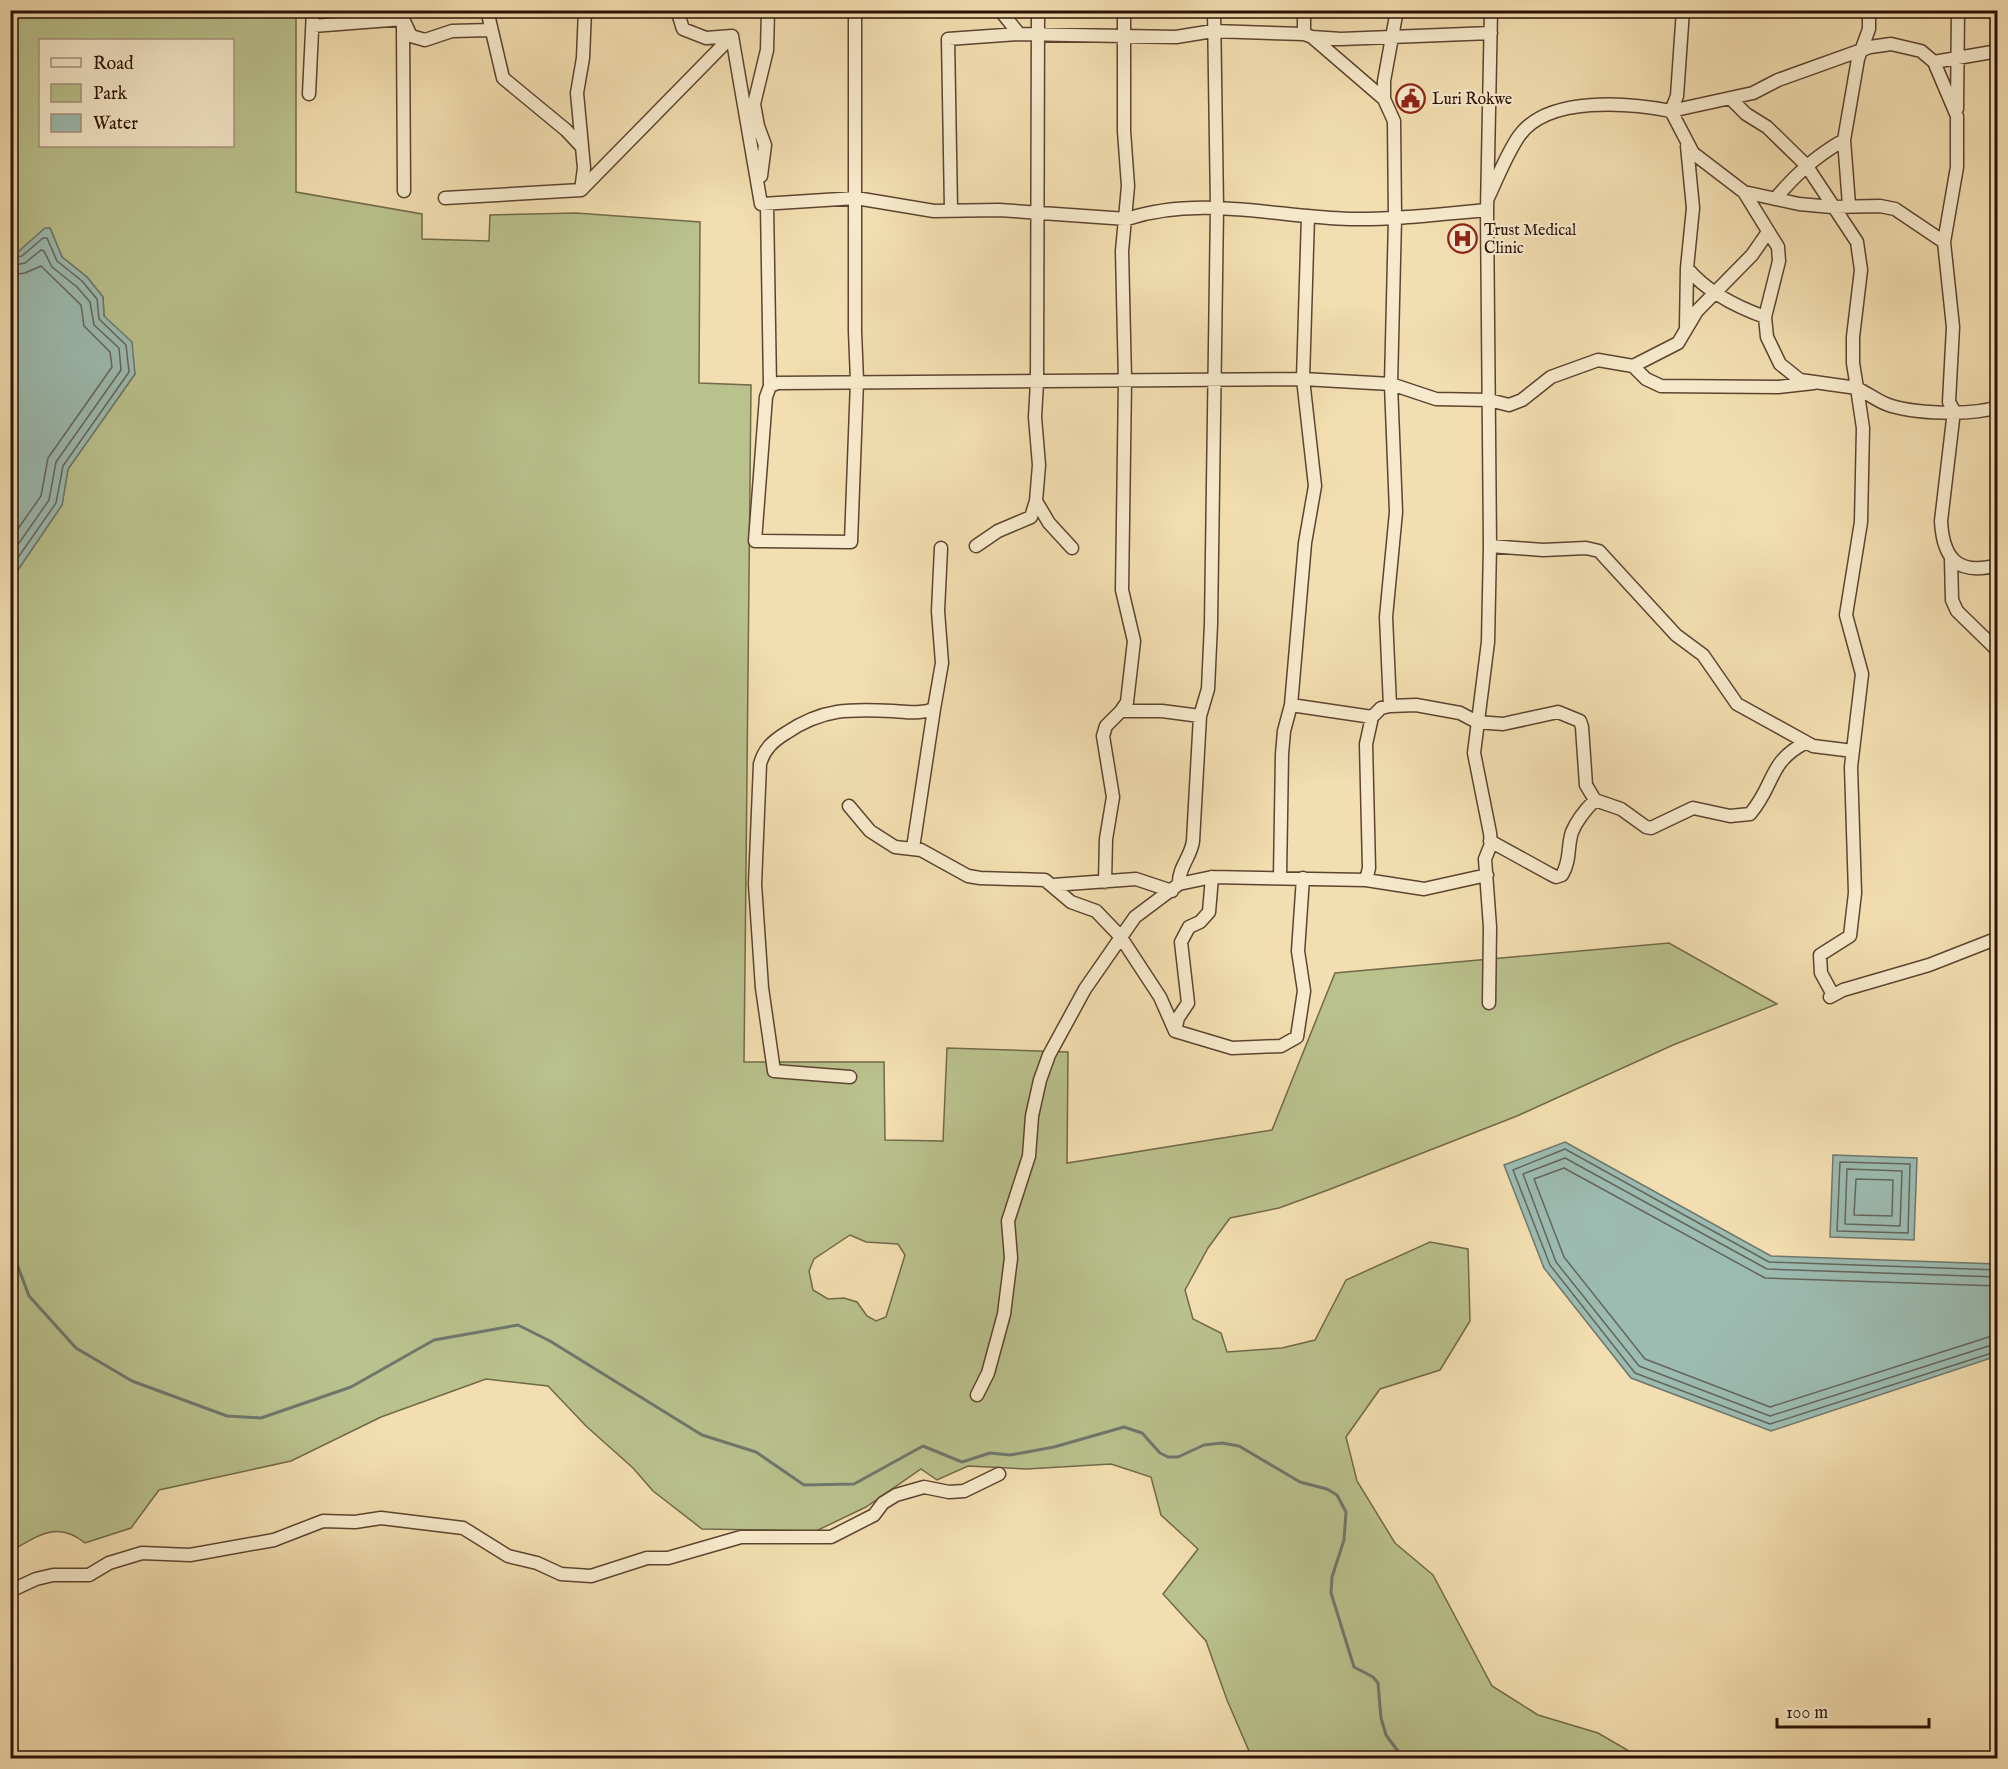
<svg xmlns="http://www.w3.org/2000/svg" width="2008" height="1769" font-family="'IM FELL English',serif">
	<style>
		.green { fill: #b9c18c; stroke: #726949; stroke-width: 1.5; fill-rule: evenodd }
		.water { fill: #9cbbb1; stroke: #6f776d; stroke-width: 1.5 }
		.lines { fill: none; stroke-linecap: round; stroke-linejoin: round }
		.shore { stroke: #64665c; stroke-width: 1.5 }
		.stream { stroke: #6f776d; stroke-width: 3 }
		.minor-casing { stroke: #5d4430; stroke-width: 15 }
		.minor { stroke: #f7eacc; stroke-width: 12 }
		.labels { text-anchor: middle; stroke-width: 4.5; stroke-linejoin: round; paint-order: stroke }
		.poi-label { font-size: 16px; fill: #2b1106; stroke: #f7eacc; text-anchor: start }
	</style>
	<rect width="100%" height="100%" fill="#f2deb0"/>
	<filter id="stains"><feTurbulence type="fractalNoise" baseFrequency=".00333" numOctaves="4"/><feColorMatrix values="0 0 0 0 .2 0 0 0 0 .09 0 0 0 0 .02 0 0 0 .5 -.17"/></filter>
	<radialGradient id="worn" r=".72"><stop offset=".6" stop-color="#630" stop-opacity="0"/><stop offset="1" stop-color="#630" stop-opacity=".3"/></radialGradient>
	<path class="green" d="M 11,11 L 296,11 L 296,192 L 422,214 L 422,239 L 489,241 L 490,215 L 576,213 L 700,222 L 699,383 L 751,385 L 744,1062 L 884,1062 L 885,1140 L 943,1141 L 947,1048 L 1068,1052 L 1067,1163 L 1272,1130 L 1335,973 L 1669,943 L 1777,1004 L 1673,1045 L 1517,1116 L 1328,1190 L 1279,1208 L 1230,1218 L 1208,1248 L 1185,1290 L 1193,1319 L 1221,1333 L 1227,1352 L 1282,1348 L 1315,1340 L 1346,1280 L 1430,1242 L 1468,1249 L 1470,1321 L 1440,1370 L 1380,1389 L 1346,1437 L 1357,1481 L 1395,1543 L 1433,1575 L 1492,1686 L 1538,1715 L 1598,1733 L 1641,1758 L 1252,1758 L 1227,1700 L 1206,1641 L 1163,1594 L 1198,1549 L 1161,1515 L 1151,1477 L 1111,1464 L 1027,1469 L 968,1466 L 937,1480 L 921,1469 L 866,1507 L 816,1531 L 702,1529 L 653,1491 L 633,1468 L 586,1426 L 548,1386 L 486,1379 L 381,1417 L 291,1461 L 159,1490 L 131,1528 L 85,1543 C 57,1520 38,1536 11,1551 L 11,580 L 62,505 L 68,469 L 135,374 L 104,316 L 103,297 L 87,277 L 62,257 L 50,228 L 45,229 L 19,252 L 11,253 ZM 40,40 L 232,40 L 232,146 L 40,146 ZM 850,1235 L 866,1242 L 898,1244 L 905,1255 L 886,1317 L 876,1321 L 867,1316 L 857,1302 L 844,1298 L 828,1299 L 813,1290 L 809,1271 L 814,1259 Z"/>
	<path class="water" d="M 45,228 L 50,228 L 62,257 L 87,277 L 103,297 L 104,316 L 132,342 L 135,374 L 68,469 L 62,505 L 11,580 L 11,253 L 19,251 Z
		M 1565,1142 L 1771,1256 L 1997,1264 L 1997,1356 L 1771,1431 L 1631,1378 L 1544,1268 L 1504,1165 Z
		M 1833,1155 L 1917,1158 L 1914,1240 L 1830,1237 Z"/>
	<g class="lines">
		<path class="shore" d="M 10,258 L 22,256 L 43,238 L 47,238 L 57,261 L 82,281 L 97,299 L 99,319 L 126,345 L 129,372 L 63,466 L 56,503 L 10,569
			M 10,266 L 25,263 L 41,250 L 44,251 L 52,267 L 77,287 L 90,302 L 94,325 L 119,348 L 121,370 L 56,462 L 49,500 L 10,556
			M 10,275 L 25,273 L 41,266 L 81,305 L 84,326 L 110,352 L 112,367 L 48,458 L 41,496 L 10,540
			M 1840,1162 L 1910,1164 L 1908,1233 L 1837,1231 Z
			M 1847,1169 L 1902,1171 L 1900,1226 L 1845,1224 Z
			M 1856,1179 L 1893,1180 L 1892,1216 L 1854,1215 Z
			M 1998,1270 L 1769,1262 L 1565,1149 L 1513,1170 L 1550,1265 L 1635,1373 L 1770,1424 L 1998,1351
			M 1998,1277 L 1767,1269 L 1565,1158 L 1523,1174 L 1556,1262 L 1639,1366 L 1770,1416 L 1998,1343
			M 1998,1286 L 1765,1278 L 1564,1168 L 1534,1179 L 1564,1257 L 1645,1359 L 1770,1407 L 1998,1334"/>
		<path class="stream" d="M 10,1234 L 14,1256 L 29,1296 L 76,1348 L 132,1381 L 227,1416 L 261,1418 L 351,1387 L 434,1340 L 518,1325 L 550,1341 L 702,1435 L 756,1452 L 804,1485 L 854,1484 L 923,1446 L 962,1462 L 990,1453 L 1010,1455 L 1054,1447 L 1124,1427 L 1142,1433 L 1160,1453 L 1168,1457 L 1178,1457 L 1204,1445 L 1222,1443 L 1239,1446 L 1300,1482 L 1327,1489 L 1337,1495 L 1346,1512 L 1344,1540 L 1332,1577 L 1331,1593 L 1354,1667 L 1373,1677 L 1378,1683 L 1381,1718 L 1386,1735 L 1403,1758
			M 1467,1758 L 1473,1755 L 1490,1758"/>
		<defs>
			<path id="minor" d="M 487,10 L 503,78 L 566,130 L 581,146
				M 677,10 L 683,29 L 706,38 L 732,36
				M 855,10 L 855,331 L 857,381 L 851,542 L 755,541 L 766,397 L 770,386 L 778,383 L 1303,379 L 1391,384 L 1436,399 L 1489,400 L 1509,405 L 1522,400 L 1551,377 L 1598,360 L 1633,366 L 1646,379 L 1661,386 L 1778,387 L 1814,383
				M 1000,10 L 1019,34
				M 403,24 L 404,191
				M 313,26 L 403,19 L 411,36 L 425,40 L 452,31 L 491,30
				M 1304,34 L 1304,10
				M 1312,37 L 1341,39 L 1491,33
				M 1934,62 L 1998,51
				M 309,94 L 313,10
				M 1731,99 L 1746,114 L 1767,127 L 1806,165 L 1857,242 L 1861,270 L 1853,337 L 1853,363 L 1857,388 C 1867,393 1876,400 1886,404 C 1912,414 1971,416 1998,407
				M 1957,109 L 1958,10
				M 1671,111 L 1753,93 L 1778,80 L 1870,47 L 1891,44 L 1921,51 L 1934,62 L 1957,116 L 1957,167 L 1944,242
				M 1671,111 L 1677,96 L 1683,10
				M 1687,146 L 1693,208 L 1687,268 C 1706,291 1737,307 1765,317
				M 761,176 L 765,145 L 758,126 L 754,104 L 767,50 L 768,10
				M 581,190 L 584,168 L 577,93 L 583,58 L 585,10
				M 1744,192 L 1799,204 L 1832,207 L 1880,206 L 1895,209 L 1944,242 L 1953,327 L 1949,402 L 1954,411 L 1941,521 C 1943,559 1958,576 1998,565
				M 445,198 L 581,190 L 732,36 L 761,204 L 856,198 L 934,211 L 999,210 L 1127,219 C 1200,195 1276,217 1350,219 C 1395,220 1441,214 1487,210
				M 1488,198 C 1498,177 1506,155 1519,136 C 1548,95 1630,103 1671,111 L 1693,153 L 1744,192 L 1778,247 L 1779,261 L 1765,317 L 1767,337 L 1780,364 L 1800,380 L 1857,388 L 1863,428 L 1861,522 L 1846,615 L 1862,674 L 1851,767 L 1855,893 L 1850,936 L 1820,955 L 1821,973 L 1833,995
				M 1775,199 C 1796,174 1816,156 1844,140
				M 767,205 L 770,386
				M 1849,205 L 1844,140 L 1858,59 L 1869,29 L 1869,10
				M 951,209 L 948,39 L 1019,34 L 1176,37 L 1213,31 L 1304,34 L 1312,37 L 1384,99
				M 1686,327 L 1687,268
				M 1633,366 L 1678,343 L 1697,311 L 1752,255 L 1768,232
				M 1036,501 L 1049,523 L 1072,548
				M 976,546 L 998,531 L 1031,517 L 1036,501 L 1039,465 L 1035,417 L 1037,382 L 1038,10
				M 1490,546 L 1543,550 L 1586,548 L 1599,551 L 1676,635 L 1703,655 L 1737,704 L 1813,746 L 1853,751
				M 1951,558 L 1952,600 L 1957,611 L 1998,651
				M 1291,705 L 1372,717 L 1381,708 L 1390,706 L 1416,705 L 1460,713 L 1477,722 L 1503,724 L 1558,712 L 1580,721 L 1582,727 L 1586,785 L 1595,800 L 1621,809 L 1646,827 L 1651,828 L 1693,808 L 1730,816 L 1750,814 C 1775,785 1768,762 1805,743
				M 1390,706 L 1386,617 L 1396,512 L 1391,384 L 1395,218 L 1394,121 L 1384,99 L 1384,81 L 1397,10
				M 1121,711 L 1127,702 L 1134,641 L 1122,590 L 1125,380 L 1122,251 L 1128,186 L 1124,131 L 1124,10
				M 849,806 L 870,831 L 895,847 L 921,850 L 968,876 L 980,878 L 1045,880 L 1071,902 L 1096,911 L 1120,936 L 1160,997 L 1175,1031 L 1232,1048 L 1281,1046 L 1297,1037 L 1304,991 L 1298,951 L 1303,878
				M 1490,841 L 1550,874 L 1556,877 L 1562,875 C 1571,860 1567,847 1572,832 C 1577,820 1586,809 1595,800
				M 913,848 L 934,709
				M 1280,877 L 1282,754 L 1284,731 L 1291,705 L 1305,543 L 1315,486 L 1303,379 L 1308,216
				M 1366,880 L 1369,868 L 1366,744 L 1372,717
				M 1105,882 L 1106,839 L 1113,797 L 1103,736 L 1106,726 L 1121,711 L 1162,711 L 1200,716
				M 1179,884 C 1178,868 1191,857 1193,841 L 1200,716 L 1208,689 L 1211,624 L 1217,208 L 1214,10
				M 1053,885 L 1136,879 L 1172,891
				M 1830,997 L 1843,990 L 1929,965 L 1998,938
				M 1489,1003 L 1490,927 L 1485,859 L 1491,844 L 1490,833 L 1474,753 L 1488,642 L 1490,546 L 1487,210 L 1491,10
				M 1175,1031 L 1178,1018 L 1188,1003 L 1181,942 L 1189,927 L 1200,922 L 1209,912 L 1212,877
				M 850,1077 L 774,1071 L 762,988 L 755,884 L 760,764 C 764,749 773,741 786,733 C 823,708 850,709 893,711 C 907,712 921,714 934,709 L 942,663 L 938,611 L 941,548
				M 977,1395 L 988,1373 L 1004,1314 L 1011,1258 L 1008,1221 L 1029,1156 L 1032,1116 L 1040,1080 L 1049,1055 L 1085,989 L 1135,917 L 1179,884 L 1212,877 L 1366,880 L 1424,889 L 1487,875
				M 10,1591 L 36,1579 L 53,1575 L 89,1575 L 109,1563 L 142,1553 L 190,1555 L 274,1540 L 323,1521 L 355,1522 L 381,1518 L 463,1528 L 508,1556 L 537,1563 L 561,1574 L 591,1576 L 647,1558 L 668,1558 L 741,1537 L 831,1537 L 874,1515 L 883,1503 L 896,1495 L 924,1487 L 949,1492 L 964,1491 L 999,1474"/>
		</defs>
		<use href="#minor" class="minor-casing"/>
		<use href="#minor" class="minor"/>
	</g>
	<defs>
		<symbol id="civic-ring" viewBox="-11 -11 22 22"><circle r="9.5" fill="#f7eacc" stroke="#8f2418" stroke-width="1.5"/><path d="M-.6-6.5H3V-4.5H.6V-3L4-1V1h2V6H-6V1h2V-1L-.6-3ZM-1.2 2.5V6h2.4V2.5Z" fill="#8f2418"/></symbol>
		<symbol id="hospital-ring" viewBox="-11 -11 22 22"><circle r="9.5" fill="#f7eacc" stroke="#8f2418" stroke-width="1.5"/><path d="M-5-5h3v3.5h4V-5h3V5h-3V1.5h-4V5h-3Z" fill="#8f2418"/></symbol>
	</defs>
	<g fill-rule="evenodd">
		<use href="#civic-ring" x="1394" y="82" width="33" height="33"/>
		<use href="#hospital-ring" x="1446" y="222" width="33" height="33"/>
	</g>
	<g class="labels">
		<g class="poi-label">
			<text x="1432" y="104">Luri Rokwe</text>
			<text x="1484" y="235">Trust Medical<tspan x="1484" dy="18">Clinic</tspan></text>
		</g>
	</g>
	<rect width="2008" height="1769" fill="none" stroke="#f2deb0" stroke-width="36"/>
	<rect x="12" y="12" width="1984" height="1745" fill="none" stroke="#2b1106" stroke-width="3"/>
	<rect x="18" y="18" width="1972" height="1733" fill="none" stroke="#2b1106" stroke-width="1.5"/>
	<rect x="39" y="39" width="195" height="108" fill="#f7eacc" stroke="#a5937d" stroke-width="1.5"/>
	<rect x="51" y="58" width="30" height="9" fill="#f7eacc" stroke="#a5937d" stroke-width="1.5"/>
	<text x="93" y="69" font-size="18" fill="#2b1106">Road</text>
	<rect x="51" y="84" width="30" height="18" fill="#b9c18c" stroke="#a5937d" stroke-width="1.5"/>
	<text x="93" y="99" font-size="18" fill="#2b1106">Park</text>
	<rect x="51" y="114" width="30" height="18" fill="#9cbbb1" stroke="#a5937d" stroke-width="1.5"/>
	<text x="93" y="129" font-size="18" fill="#2b1106">Water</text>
	<path d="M1777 1718v9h152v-9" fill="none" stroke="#2b1106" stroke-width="3"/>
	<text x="1786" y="1718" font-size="18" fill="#2b1106" stroke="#f7eacc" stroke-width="4.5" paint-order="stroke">100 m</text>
	<rect width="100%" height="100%" filter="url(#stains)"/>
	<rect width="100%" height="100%" fill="url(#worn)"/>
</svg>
